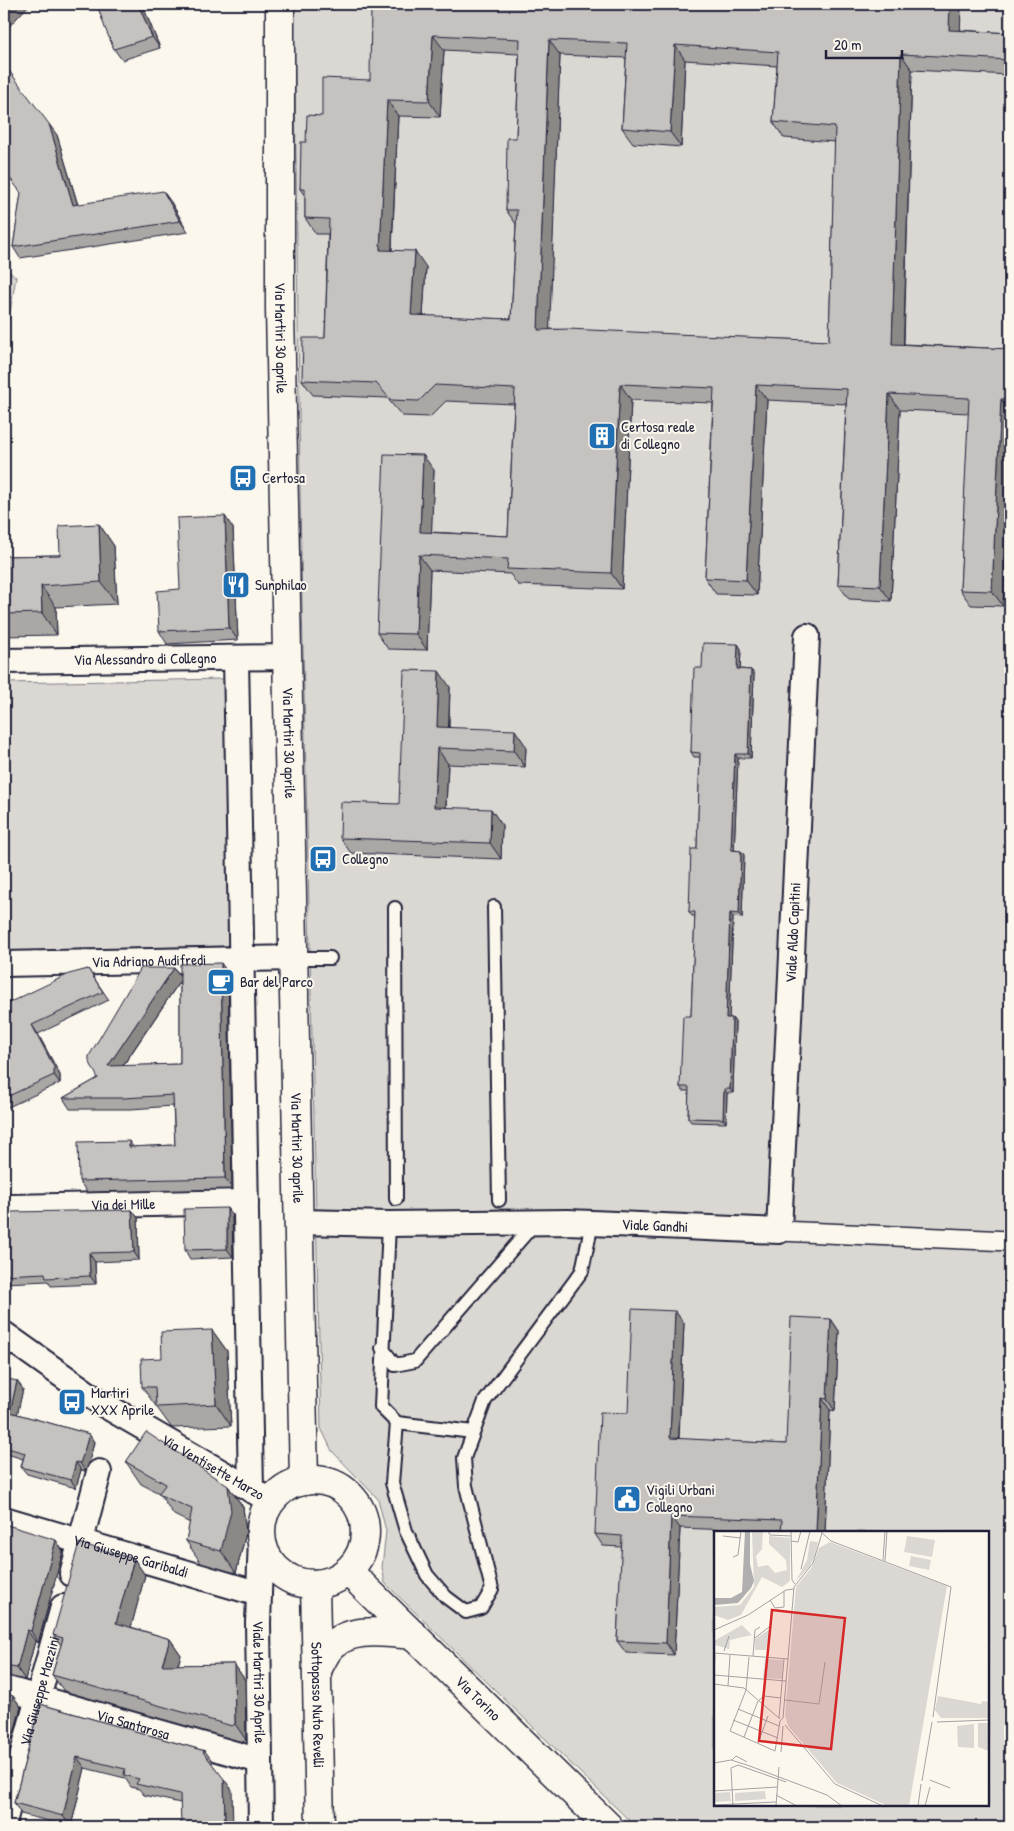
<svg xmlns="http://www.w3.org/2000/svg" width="1014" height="1831" font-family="'Patrick Hand',sans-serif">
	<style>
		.green { fill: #dbd8d3; stroke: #7e7d87; fill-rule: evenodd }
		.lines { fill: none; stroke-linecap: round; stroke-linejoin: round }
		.service-casing { stroke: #22223b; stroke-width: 16 }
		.pedestrian-casing { stroke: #22223b; stroke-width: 22 }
		.minor-casing { stroke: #22223b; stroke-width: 28 }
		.tertiary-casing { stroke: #22223b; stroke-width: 31 }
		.service { stroke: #fbf7ec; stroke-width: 12 }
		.pedestrian { stroke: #fbf7ec; stroke-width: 19 }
		.minor { stroke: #fbf7ec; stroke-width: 24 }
		.tertiary { stroke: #fbf7ec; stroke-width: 28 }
		.wall { fill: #aaa7a5; stroke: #22223b; fill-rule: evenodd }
		.shaded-wall { fill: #8b8886; stroke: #22223b }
		.building { fill: #c6c2c0; stroke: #22223b; fill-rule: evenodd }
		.labels { text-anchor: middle; stroke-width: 4; stroke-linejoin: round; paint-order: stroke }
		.street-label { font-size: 15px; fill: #22223b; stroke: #fbf7ec }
		.poi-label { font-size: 15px; fill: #22223b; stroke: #fbf7ec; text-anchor: start }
		.inset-road { fill: none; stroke: #a4a2a5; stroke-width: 1 }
		.view { fill: #d62828; fill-opacity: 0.15; stroke: #d62828; stroke-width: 2.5 }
		.inset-edge { fill: none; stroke: #22223b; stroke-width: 2.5 }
	</style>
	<rect width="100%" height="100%" fill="#fbf7ec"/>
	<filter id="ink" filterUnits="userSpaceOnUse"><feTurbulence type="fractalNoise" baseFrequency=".02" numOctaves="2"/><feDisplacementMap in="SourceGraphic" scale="10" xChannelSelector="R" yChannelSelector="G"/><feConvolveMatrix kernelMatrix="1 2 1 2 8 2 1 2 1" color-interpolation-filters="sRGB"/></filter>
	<g filter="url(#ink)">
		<path class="green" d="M 294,4 L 1010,4 L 1010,1827 L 636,1827 L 385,1583 L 382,1567 L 386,1531 L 378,1499 L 332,1451 L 321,1428 L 301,560 ZM 715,1532 L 988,1532 L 988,1805 L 715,1805 Z
			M 4,268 L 16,277 L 4,348 Z
			M 225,679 L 229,946 L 4,951 L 4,683 Z"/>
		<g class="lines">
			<defs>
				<path id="service" d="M 494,907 L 499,1200
					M 395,908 L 396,1199
					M 294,958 L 330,958
					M 389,1224 L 381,1407 L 397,1423 L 473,1432
					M 382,1348 L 395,1365 L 415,1361 L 534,1224
					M 397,1423 L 392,1483 L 406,1531 L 427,1575 L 446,1597 L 466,1612 L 481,1608 L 492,1589 L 466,1486 L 464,1458 L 485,1401 L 582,1271 L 592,1223"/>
				<path id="pedestrian" d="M 779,1231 L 1010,1241"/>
				<g id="minor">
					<path d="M 236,658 L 251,1490"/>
					<path id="s1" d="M 4,661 L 287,657"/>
					<path id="s2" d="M 4,964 L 294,958"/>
					<path id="s3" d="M 4,1214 L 11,1207 L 246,1202"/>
					<path id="s4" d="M 300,1222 L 389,1224 L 568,1222 L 779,1231 L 807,636"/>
					<path id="s5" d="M 4,1334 L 101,1403 L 271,1501"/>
					<path id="s6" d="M 4,1519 L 259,1594"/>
					<path id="s7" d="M 261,1536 L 258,1623 L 261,1827"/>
					<path d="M 72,1574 L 99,1472"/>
					<path id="s8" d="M 4,1688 L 260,1761"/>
					<path id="s9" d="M 4,1822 L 63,1607"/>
				</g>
				<g id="tertiary">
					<path id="s10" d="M 280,4 L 280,310 L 304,1481"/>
					<circle cx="313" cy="1532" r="52"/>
					<path id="s11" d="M 348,1571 L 609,1827"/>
					<path id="s12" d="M 315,1584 L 320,1827"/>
					<path d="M 317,1670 C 321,1663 324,1655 329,1649 C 348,1625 388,1633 414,1635"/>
				</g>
			</defs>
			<use href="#service" class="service-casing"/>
			<use href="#pedestrian" class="pedestrian-casing"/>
			<use href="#minor" class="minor-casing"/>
			<use href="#tertiary" class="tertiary-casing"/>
			<use href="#service" class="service"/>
			<use href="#pedestrian" class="pedestrian"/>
			<use href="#minor" class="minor"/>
			<use href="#tertiary" class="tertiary"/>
		</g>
		<path class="wall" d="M 66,4 L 78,4 L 67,6 Z
			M 97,4 L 142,4 L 160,48 L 122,60 L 114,49 Z
			M 408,4 L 961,4 L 960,30 L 1010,33 L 1010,75 L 912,70 L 904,344 L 1010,349 L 1010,456 L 1003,606 L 971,605 L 960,590 L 969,413 L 900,410 L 891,601 L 849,599 L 838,584 L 846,404 L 767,400 L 757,595 L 716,594 L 705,578 L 713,403 L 631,400 L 622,589 L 518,585 L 510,574 L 430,570 L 427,650 L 388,649 L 377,633 L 434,470 L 431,532 L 508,536 L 514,404 L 446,401 L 430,417 L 402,416 L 387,398 L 313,395 L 302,380 L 325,338 L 328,234 L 316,234 L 305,218 L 305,196 L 300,189 L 306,142 L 322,116 L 370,80 ZM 444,50 L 519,54 L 516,138 L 506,210 L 516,224 L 511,319 L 423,316 L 426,267 L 392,250 L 398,116 L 440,117 ZM 560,55 L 626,58 L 622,128 L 633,143 L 681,147 L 685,60 L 777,66 L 773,122 L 784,138 L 835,142 L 829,341 L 549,329 Z
			M 57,135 L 78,205 L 171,202 L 188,232 L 20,258 L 13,247 L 21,194 Z
			M 99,524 L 114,546 L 117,604 L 56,607 L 57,635 L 4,636 L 4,556 L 60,555 Z
			M 233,528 L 238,640 L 167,644 L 159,631 L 180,589 Z
			M 738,644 L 741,649 L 740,669 L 751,670 L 754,674 L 751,758 L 738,758 L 734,850 L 741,851 L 744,855 L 742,918 L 733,917 L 729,1018 L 732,1018 L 735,1022 L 733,1093 L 727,1093 L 726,1123 L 691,1122 L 688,1118 L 689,1091 L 683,1091 L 680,1087 L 691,1016 L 695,916 L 692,916 L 689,912 L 697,849 L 700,757 L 694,757 L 691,752 L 702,668 Z
			M 450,687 L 449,727 L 526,746 L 525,767 L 448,764 L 446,808 L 502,825 L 501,859 L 351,853 L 340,838 L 399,804 Z
			M 174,968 L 180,975 L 228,973 L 232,1189 L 87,1192 L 79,1181 L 133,1147 L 175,1145 L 173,1106 L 131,1109 L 70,1109 L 63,1098 L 98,1078 ZM 180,981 L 180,1064 L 123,1066 Z
			M 88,969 L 109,1000 L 38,1034 L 60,1075 L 60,1083 L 4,1109 L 4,1005 Z
			M 227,1208 L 232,1216 L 233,1257 L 190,1259 L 185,1250 Z
			M 132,1210 L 138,1218 L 139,1260 L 95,1262 L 96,1284 L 51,1286 L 48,1281 L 4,1283 L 4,1237 Z
			M 675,1311 L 684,1323 L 679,1439 L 786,1444 L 831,1319 L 839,1331 L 835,1411 L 830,1410 L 825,1532 L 781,1532 L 680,1528 L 674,1655 L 626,1653 L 617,1641 L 622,1547 L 603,1546 L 595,1534 L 628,1413 Z
			M 212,1330 L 227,1351 L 231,1426 L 173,1428 L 171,1427 L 142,1387 L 162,1358 Z
			M 4,1378 L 23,1389 L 17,1414 L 89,1434 L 94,1442 L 89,1463 L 85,1471 L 81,1470 L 76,1488 L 27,1474 L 21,1467 L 23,1459 L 4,1453 Z
			M 126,1462 L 228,1486 L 243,1507 L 246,1533 L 236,1573 L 201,1563 L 186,1541 L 190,1523 L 174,1515 L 159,1493 L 141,1484 Z
			M 4,1524 L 63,1551 L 38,1643 L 35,1641 L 25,1680 L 4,1675 Z
			M 134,1559 L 145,1575 L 131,1627 L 170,1639 L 181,1655 L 178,1665 L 234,1664 L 245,1680 L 246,1740 L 243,1742 L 64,1691 L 52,1675 L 61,1645 L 53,1635 Z
			M 4,1693 L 13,1696 L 21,1707 L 12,1740 L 4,1738 Z
			M 40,1704 L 205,1751 L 213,1762 L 211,1763 L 232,1790 L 180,1803 L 144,1795 L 139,1789 L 131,1787 L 125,1778 L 85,1768 L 71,1827 L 21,1814 L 14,1803 Z"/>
		<path class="shaded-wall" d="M 12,4 L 30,4 L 4,32 L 4,13 Z
			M 138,4 L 142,4 L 160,48 L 152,37 Z
			M 950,4 L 961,4 L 960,45 L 949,30 Z
			M 433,35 L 444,50 L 440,117 L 429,101 Z
			M 549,40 L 560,55 L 549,345 L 538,330 Z
			M 675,45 L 685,60 L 681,147 L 670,132 Z
			M 901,54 L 912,70 L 903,359 L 892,344 Z
			M 387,100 L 398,116 L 391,265 L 380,250 Z
			M 49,124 L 57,135 L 81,216 L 73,205 Z
			M 163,191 L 171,202 L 188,232 L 180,221 Z
			M 415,251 L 426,267 L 422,331 L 411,315 Z
			M 620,384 L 631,400 L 622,589 L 611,573 Z
			M 756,385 L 767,400 L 757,595 L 746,580 Z
			M 889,394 L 900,410 L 891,601 L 880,586 Z
			M 1001,399 L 1010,412 L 1010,456 L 1003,606 L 992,591 Z
			M 423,455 L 434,470 L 431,547 L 420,532 Z
			M 225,516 L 233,528 L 238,640 L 229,628 Z
			M 99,524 L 114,546 L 117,604 L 101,582 Z
			M 419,555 L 430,570 L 427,650 L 416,634 Z
			M 41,586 L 56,607 L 57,635 L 42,613 Z
			M 738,644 L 741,649 L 740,673 L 737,669 Z
			M 751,670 L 754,674 L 751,758 L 748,754 Z
			M 439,671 L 450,687 L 448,742 L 437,727 Z
			M 515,730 L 526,746 L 525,767 L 514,751 Z
			M 437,748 L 448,764 L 445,823 L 434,807 Z
			M 735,754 L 738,758 L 734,854 L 731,850 Z
			M 491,809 L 502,825 L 501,859 L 490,843 Z
			M 741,851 L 744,855 L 742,918 L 739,914 Z
			M 730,913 L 733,917 L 729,1022 L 726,1018 Z
			M 221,963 L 228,973 L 232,1189 L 225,1178 Z
			M 174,968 L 182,978 L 115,1077 L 108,1066 Z
			M 732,1018 L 735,1022 L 733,1093 L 730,1089 Z
			M 32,1025 L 38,1034 L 60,1075 L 60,1083 L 54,1075 Z
			M 724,1089 L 727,1093 L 726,1123 L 723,1119 Z
			M 129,1141 L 136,1151 L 129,1147 Z
			M 227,1208 L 232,1216 L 233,1257 L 227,1249 Z
			M 132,1210 L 138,1218 L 139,1260 L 134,1252 Z
			M 89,1253 L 95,1262 L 96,1284 L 90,1276 Z
			M 675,1311 L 684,1323 L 678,1450 L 670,1438 Z
			M 831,1319 L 839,1331 L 835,1411 L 827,1399 Z
			M 212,1330 L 227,1351 L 231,1426 L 216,1404 Z
			M 17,1381 L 23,1389 L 16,1420 L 10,1412 Z
			M 822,1398 L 830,1410 L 825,1532 L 816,1532 Z
			M 89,1434 L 94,1442 L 89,1463 L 85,1471 L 80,1463 Z
			M 76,1462 L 81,1470 L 76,1488 L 71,1480 Z
			M 228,1486 L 243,1507 L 246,1533 L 236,1573 L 221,1551 Z
			M 671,1516 L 680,1528 L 674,1655 L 666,1643 Z
			M 56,1540 L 63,1551 L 38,1643 L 31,1631 Z
			M 134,1559 L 145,1575 L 128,1639 L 116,1623 Z
			M 27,1630 L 35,1641 L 25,1680 L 17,1668 Z
			M 170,1639 L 181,1655 L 173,1681 L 162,1665 Z
			M 234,1664 L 245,1680 L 246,1740 L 235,1724 Z
			M 13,1696 L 21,1707 L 12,1740 L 4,1729 Z
			M 77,1757 L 85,1768 L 71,1827 L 63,1816 Z
			M 224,1779 L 232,1790 L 233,1827 L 225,1827 Z"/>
		<path class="building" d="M 4,4 L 12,4 L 4,13 Z
			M 97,4 L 138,4 L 152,37 L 114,49 L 105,28 Z
			M 371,4 L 950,4 L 949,30 L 1010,33 L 1010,60 L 901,54 L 892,344 L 1010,349 L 1010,400 L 1001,399 L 992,591 L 960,590 L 969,398 L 889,394 L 880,586 L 838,584 L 847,389 L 756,385 L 746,580 L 705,578 L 714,388 L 620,384 L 611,573 L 507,569 L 508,559 L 419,555 L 416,634 L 377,633 L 384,454 L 423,455 L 420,532 L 508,536 L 515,389 L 435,385 L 419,401 L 391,400 L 376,383 L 302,380 L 303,338 L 325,338 L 329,219 L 305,218 L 305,189 L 300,189 L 301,142 L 306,142 L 307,115 L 322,116 L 322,78 L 370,80 ZM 433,35 L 520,39 L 516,138 L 507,138 L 506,210 L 517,210 L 511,319 L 411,315 L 415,251 L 380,250 L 387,100 L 429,101 ZM 549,40 L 627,43 L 622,128 L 670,132 L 675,45 L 778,52 L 773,122 L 835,127 L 829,341 L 568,329 L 538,330 Z
			M 4,64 L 49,124 L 73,205 L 163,191 L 180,221 L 13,247 L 21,193 L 4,170 Z
			M 225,516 L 229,628 L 159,631 L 157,591 L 180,589 L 177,518 Z
			M 99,524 L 101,582 L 41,586 L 42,613 L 4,614 L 4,556 L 60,555 L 59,526 Z
			M 703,643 L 738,644 L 737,669 L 751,670 L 748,754 L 735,754 L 731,850 L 741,851 L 739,914 L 730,913 L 726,1018 L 732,1018 L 730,1089 L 724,1089 L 723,1119 L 688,1118 L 689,1087 L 680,1087 L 683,1016 L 691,1016 L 695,912 L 689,912 L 691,849 L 697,849 L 700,753 L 691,752 L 694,668 L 702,668 Z
			M 404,670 L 439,671 L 437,727 L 515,730 L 514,751 L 437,748 L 434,807 L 491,809 L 490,843 L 340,838 L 341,802 L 399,804 Z
			M 221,963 L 225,1178 L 79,1181 L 78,1142 L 129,1141 L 129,1147 L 175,1145 L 173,1095 L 124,1098 L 63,1098 L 98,1078 L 89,1061 L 89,1056 L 141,968 L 174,968 L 108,1066 L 180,1064 L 180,964 Z
			M 88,969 L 103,992 L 32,1025 L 54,1067 L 54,1075 L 4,1098 L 4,1005 L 69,974 Z
			M 227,1208 L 227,1249 L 185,1250 L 184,1209 Z
			M 132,1210 L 134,1252 L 89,1253 L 90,1276 L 46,1278 L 45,1273 L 4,1275 L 4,1237 L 5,1236 L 4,1218 L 11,1212 Z
			M 632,1309 L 675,1311 L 670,1438 L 786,1444 L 791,1317 L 831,1319 L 827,1399 L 822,1398 L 816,1532 L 781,1532 L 782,1520 L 671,1516 L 666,1643 L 617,1641 L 622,1536 L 595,1534 L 600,1412 L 628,1413 Z
			M 212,1330 L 216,1404 L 158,1407 L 156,1406 L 155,1387 L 142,1387 L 141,1359 L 162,1358 L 161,1332 Z
			M 4,1378 L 17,1381 L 10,1412 L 89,1434 L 83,1455 L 80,1463 L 76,1462 L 71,1480 L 21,1467 L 25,1453 L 4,1447 Z
			M 146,1432 L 228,1486 L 231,1511 L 221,1551 L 186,1541 L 192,1509 L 158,1494 L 166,1484 L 126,1462 Z
			M 4,1524 L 56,1540 L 31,1631 L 27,1630 L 17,1668 L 4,1666 Z
			M 79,1543 L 134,1559 L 116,1623 L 170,1639 L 162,1665 L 234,1664 L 235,1724 L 232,1726 L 52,1675 L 63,1638 L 53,1635 Z
			M 4,1693 L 13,1696 L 4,1729 Z
			M 40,1704 L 205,1751 L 203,1752 L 224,1779 L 225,1827 L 181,1827 L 180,1794 L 136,1784 L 139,1779 L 124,1775 L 125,1769 L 77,1757 L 63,1816 L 14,1803 Z"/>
	</g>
	<defs>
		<symbol id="building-square" viewBox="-11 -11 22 22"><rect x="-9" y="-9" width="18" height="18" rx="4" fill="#1f6fb2" stroke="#fbf7ec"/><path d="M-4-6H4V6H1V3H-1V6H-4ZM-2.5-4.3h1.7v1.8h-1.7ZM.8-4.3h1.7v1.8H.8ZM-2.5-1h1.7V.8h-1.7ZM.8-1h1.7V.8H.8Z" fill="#fff"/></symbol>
		<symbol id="bus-square" viewBox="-11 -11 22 22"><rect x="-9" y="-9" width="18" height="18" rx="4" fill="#1f6fb2" stroke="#fbf7ec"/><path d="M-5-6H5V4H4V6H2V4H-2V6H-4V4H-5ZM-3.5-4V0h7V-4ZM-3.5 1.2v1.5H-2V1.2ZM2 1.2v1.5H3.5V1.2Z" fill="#fff"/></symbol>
		<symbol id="restaurant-square" viewBox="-11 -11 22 22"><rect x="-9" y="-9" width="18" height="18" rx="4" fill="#1f6fb2" stroke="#fbf7ec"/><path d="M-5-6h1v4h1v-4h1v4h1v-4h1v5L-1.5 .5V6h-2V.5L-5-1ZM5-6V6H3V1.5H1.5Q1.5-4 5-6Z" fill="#fff"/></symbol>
		<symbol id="cafe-square" viewBox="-11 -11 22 22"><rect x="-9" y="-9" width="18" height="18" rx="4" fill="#1f6fb2" stroke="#fbf7ec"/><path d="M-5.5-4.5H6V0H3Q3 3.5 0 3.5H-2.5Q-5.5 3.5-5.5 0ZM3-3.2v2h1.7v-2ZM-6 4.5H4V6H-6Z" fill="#fff"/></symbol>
		<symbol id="civic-square" viewBox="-11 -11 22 22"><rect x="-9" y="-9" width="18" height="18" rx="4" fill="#1f6fb2" stroke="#fbf7ec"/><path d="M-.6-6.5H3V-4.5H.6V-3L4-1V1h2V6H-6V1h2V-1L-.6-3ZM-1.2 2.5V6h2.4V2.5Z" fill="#fff"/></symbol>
	</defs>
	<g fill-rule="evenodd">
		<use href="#building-square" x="586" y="420" width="32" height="32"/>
		<use href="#bus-square" x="227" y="462" width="32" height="32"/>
		<use href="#restaurant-square" x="220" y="569" width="32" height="32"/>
		<use href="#bus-square" x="307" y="843" width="32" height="32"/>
		<use href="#cafe-square" x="205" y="966" width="32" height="32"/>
		<use href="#bus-square" x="56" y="1386" width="32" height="32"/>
		<use href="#civic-square" x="611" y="1483" width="32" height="32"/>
	</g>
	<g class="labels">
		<g class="street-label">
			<text dy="5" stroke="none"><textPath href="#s10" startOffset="334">Via Martiri 30 aprile</textPath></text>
			<text dy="5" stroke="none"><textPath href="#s1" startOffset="141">Via Alessandro di Collegno</textPath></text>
			<text dy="5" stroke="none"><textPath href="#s10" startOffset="739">Via Martiri 30 aprile</textPath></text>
			<text dy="5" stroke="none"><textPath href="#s4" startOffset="778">Viale Aldo Capitini</textPath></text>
			<text dy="5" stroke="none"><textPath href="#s2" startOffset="145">Via Adriano Audifredi</textPath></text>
			<text dy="5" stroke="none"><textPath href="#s10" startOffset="1144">Via Martiri 30 aprile</textPath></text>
			<text dy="5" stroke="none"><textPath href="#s3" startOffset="122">Via dei Mille</textPath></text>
			<text dy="5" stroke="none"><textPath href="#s4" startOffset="355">Viale Gandhi</textPath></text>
			<text dy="5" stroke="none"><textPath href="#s5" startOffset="248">Via Ventisette Marzo</textPath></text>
			<text dy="5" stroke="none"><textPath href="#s6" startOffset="132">Via Giuseppe Garibaldi</textPath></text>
			<text dy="5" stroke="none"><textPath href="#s7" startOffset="146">Viale Martiri 30 Aprile</textPath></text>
			<text dy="5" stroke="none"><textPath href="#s9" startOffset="136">Via Giuseppe Mazzini</textPath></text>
			<text dy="5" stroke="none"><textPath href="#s11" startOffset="182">Via Torino</textPath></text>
			<text dy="5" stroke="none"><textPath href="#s12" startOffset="121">Sottopasso Nuto Revelli</textPath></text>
			<text dy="5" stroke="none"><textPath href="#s8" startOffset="134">Via Santarosa</textPath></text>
		</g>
		<g class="poi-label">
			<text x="621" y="432">Certosa reale<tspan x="621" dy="17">di Collegno</tspan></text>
			<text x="262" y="483">Certosa</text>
			<text x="255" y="590">Sunphilao</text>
			<text x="342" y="864">Collegno</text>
			<text x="240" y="987">Bar del Parco</text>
			<text x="91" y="1398">Martiri<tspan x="91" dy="17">XXX Aprile</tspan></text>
			<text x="646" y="1495">Vigili Urbani<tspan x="646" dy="17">Collegno</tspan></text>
		</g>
	</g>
	<g transform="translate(714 1531)">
		<rect width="275" height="275" fill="#fbf7ec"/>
		<path d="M 38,0 L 49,0 L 48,18 L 42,25 L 44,36 L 54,34 L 61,42 L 73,39 L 72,29 L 55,13 L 55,5 L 76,7 L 76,50 L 68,56 L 48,46 L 27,84 L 14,89 L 0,84 L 0,76 L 26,74 L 40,56 ZM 193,5 L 221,9 L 218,26 L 190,21 ZM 96,10 L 104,11 L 101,24 L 96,35 L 82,50 L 93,29 ZM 116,11 L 233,55 L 195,275 L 174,275 L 123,252 L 74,195 L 71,184 L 82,56 L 98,36 L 105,17 ZM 197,25 L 217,29 L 215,39 L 195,35 ZM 28,94 L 38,104 L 16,109 L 15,118 L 1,114 L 0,110 ZM 56,98 L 52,119 L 41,119 L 41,108 ZM 51,128 L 69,129 L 68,148 L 49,147 ZM 224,165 L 267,173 L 268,170 L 275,171 L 275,187 L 227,187 L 221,179 ZM 264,192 L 275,192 L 275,220 L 264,216 ZM 260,193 L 260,217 L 244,216 L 243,195 ZM 51,260 L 52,268 L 21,270 L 21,262 ZM 16,261 L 17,270 L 0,271 L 0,262 Z" fill="#dbd8d3"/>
		<path d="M 31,0 L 36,0 L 36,33 L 40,50 L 37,57 L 24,72 L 0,74 L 0,67 L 17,67 L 28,61 Z" fill="#b1aeb0"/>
		<path class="inset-road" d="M 54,0 L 56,4 L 77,5M 77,0 L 78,49 L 81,53M 106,0 L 117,10 L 237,56 L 219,186M 9,5 L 27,7M 77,10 L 84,11 L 87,0M 19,26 L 24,24 L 27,0M 169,29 L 171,0M 171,30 L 173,0M 87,38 L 96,0M 56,69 L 61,77 L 70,76 L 70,60M 0,99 L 34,84 L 72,59 L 80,58M 41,107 L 55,96M 10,120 L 15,105M 0,122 L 74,128M 39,125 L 41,99 L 46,96M 35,126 L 32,159 L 16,200 L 61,220 L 66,190 L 69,187M 0,144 L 72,150M 0,144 L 1,124M 0,153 L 30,157 L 66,188M 14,155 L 16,124M 71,169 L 105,173 L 111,131M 24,178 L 65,195M 65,187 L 70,128M 69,187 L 80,56 L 99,32 L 108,2M 19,189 L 64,207M 223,191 L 275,189M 71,194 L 121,253 L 169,275M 30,206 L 44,170 L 50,165 L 67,167M 44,212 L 54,185M 67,221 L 69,195M 18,229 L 22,225 L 33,231M 0,232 L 17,229 L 33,234 L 113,264 L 128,275M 17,237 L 24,234 L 72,251M 17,237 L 19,275M 216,249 L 236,257M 208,250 L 218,191M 0,260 L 63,256M 62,264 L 83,275M 0,274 L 62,271M 62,275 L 65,236M 204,275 L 207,253M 211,275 L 216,256"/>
		<path class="view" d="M 58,79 L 131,87 L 117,218 L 45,210 Z"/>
		<rect width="275" height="275" class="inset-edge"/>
	</g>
	<rect width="1014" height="1831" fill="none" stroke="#fbf7ec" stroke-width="20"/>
	<rect x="10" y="10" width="994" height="1811" fill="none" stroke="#22223b" stroke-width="2" filter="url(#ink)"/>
	<path d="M826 50v8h76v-8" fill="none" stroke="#22223b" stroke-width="2.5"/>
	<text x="834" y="50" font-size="15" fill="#22223b" stroke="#fbf7ec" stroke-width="4" paint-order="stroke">20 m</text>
</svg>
